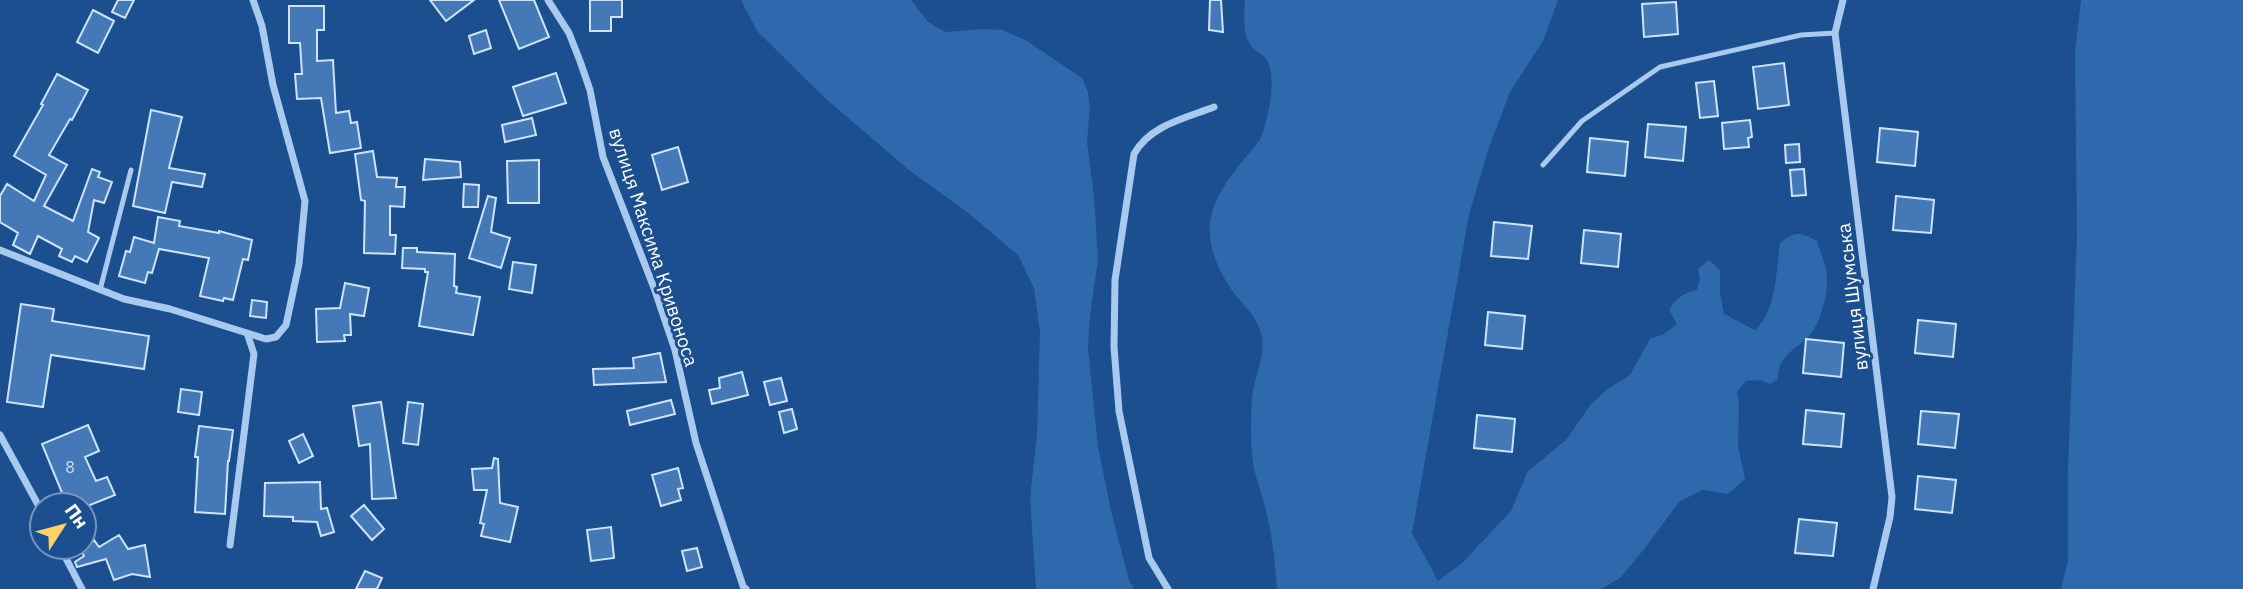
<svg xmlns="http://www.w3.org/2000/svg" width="2243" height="589" font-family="'IBM Plex Sans',sans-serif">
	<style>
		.green { fill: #2e69ad }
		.building { fill: #4478b7; stroke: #cfe3fa; stroke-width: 2 }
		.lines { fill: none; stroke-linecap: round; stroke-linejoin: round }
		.lane { stroke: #a9c9ee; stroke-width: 5 }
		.street { stroke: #a9c9ee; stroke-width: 7 }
		.labels { text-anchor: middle; stroke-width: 6; stroke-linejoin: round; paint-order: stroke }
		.number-label { font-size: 16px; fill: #d0dded }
		.street-label { font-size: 19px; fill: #fff; stroke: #1b4f8f }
	</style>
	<rect width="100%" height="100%" fill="#1b4f8f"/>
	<path class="green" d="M 741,0 L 911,0 L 928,22 L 945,32 L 984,29 L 1003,30 L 1027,41 L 1082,78 L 1088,92 L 1090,107 L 1087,142 L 1094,196 L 1098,260 L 1090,315 L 1088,349 L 1098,447 L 1112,515 L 1129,580 L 1134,589 L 1036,589 L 1030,498 L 1037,434 L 1040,332 L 1034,288 L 1018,255 L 967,212 L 909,170 L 825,98 L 757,31 Z
		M 1245,0 L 1558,0 L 1543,41 L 1510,92 L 1488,150 L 1469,215 L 1412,533 L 1438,581 L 1461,564 L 1511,511 L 1528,471 L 1566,440 L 1591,404 L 1609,388 L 1630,375 L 1650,339 L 1664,334 L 1677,324 L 1669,310 C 1676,298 1683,293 1697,290 L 1700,279 L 1698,269 L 1709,260 L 1720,270 L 1720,292 L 1724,314 L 1755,330 C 1777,311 1776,269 1780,243 C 1794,231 1801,232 1817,241 C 1820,252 1827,266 1827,278 C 1828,294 1820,325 1809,336 C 1795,351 1778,354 1778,379 L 1770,384 L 1760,380 L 1746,381 L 1737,391 L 1739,403 L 1738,446 L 1745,479 L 1728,494 L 1702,490 L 1679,502 L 1645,548 L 1620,578 L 1601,589 L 1277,589 C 1275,564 1273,539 1267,515 C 1264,500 1258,485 1254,469 C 1252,458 1251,444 1251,432 C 1251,418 1251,403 1253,390 C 1257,370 1266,353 1261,333 C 1256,314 1241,304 1231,289 C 1188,223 1216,193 1260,140 C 1268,122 1278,75 1266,59 C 1263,54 1257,52 1253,48 C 1242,37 1244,15 1245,0 Z
		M 2081,0 L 2243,0 L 2243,589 L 2061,589 L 2068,561 L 2068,469 L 2077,236 L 2075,52 Z"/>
	<path class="building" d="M 118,0 L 134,0 L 125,18 L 112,12 Z
		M 430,0 L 474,0 L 446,21 Z
		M 499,0 L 534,0 L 549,37 L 519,49 Z
		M 590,0 L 622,0 L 622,17 L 611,17 L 611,31 L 590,31 Z
		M 1210,0 L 1221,0 L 1223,32 L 1209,30 Z
		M 1676,2 L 1678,34 L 1644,37 L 1642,4 Z
		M 289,6 L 324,6 L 324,30 L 317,30 L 317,61 L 333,60 L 336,113 L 349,111 L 351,123 L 357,122 L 361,148 L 330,153 L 321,98 L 297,99 L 295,74 L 302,74 L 300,43 L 289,43 Z
		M 93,10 L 114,21 L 98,53 L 77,42 Z
		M 486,30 L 491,48 L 474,54 L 469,36 Z
		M 1784,63 L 1789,105 L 1758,109 L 1753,67 Z
		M 556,73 L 566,103 L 523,116 L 513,87 Z
		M 57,74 L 88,90 L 72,120 L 70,119 L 49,155 L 67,165 L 44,206 L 73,221 L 92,169 L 100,172 L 98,177 L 112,182 L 104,203 L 94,200 L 88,232 L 99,238 L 87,262 L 75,256 L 72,262 L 59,256 L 62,249 L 38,236 L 30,254 L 13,245 L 18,233 L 0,222 L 0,196 L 7,184 L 34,201 L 46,175 L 14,156 L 43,105 L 41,104 Z
		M 1714,81 L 1718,116 L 1700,118 L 1696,83 Z
		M 151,110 L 182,117 L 169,168 L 205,174 L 202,187 L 172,182 L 165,213 L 133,206 Z
		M 532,118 L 536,135 L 505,142 L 502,125 Z
		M 1750,120 L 1752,137 L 1748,138 L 1749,147 L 1724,149 L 1722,123 Z
		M 1648,124 L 1686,127 L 1683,161 L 1645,157 Z
		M 1880,128 L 1918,132 L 1915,166 L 1877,162 Z
		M 1590,138 L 1628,142 L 1625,176 L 1587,172 Z
		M 1799,144 L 1800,162 L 1786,163 L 1785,145 Z
		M 678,147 L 688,182 L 662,190 L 652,155 Z
		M 373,151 L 377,177 L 397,178 L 396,187 L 405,187 L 404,207 L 390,206 L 390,235 L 396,235 L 395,254 L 364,253 L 365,201 L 361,200 L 355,154 Z
		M 425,159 L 460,162 L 461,177 L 423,180 Z
		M 539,160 L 539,203 L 508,203 L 507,161 Z
		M 1804,169 L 1806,195 L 1792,196 L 1790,170 Z
		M 464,184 L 479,185 L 478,207 L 463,207 Z
		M 488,196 L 496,198 L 491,232 L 510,238 L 501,268 L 469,258 Z
		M 1896,196 L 1934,200 L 1931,233 L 1893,230 Z
		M 158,217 L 180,221 L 179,226 L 219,233 L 219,231 L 252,240 L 248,260 L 243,259 L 233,300 L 224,298 L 223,301 L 200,296 L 209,258 L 159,249 L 152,273 L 148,272 L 145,283 L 119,276 L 126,251 L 130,252 L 134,237 L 154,243 Z
		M 1494,222 L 1532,226 L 1528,259 L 1491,256 Z
		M 1584,230 L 1621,234 L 1618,267 L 1581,263 Z
		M 403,248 L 417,248 L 417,252 L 455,254 L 454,286 L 457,287 L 456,293 L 480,297 L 473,335 L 419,326 L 428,272 L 425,272 L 425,269 L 402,268 Z
		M 513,262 L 536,265 L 532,293 L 509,289 Z
		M 345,283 L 369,288 L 364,316 L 350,314 L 351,335 L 344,335 L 345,341 L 317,342 L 316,309 L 340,308 Z
		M 252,300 L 267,302 L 266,318 L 250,316 Z
		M 21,304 L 54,309 L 52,321 L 149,336 L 144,369 L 51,355 L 43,407 L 7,402 Z
		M 1488,312 L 1525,316 L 1522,349 L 1485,345 Z
		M 1918,320 L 1956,324 L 1953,357 L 1915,353 Z
		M 1806,339 L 1844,343 L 1841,377 L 1803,373 Z
		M 660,353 L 666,382 L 594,385 L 593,369 L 634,368 L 633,358 Z
		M 742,372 L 748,395 L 712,404 L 709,390 L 720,388 L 719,378 Z
		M 781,378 L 787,401 L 770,405 L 764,382 Z
		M 181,389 L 202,392 L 199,415 L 178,412 Z
		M 671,400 L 675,414 L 630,425 L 627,411 Z
		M 381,402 L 396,498 L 372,499 L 370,444 L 359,446 L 353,406 Z
		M 408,402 L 423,404 L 418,445 L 403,443 Z
		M 792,409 L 797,429 L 784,433 L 779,412 Z
		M 1806,410 L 1844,414 L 1841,447 L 1803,444 Z
		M 1921,411 L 1959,414 L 1955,448 L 1918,444 Z
		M 1477,415 L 1515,419 L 1512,452 L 1474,448 Z
		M 88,425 L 99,451 L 85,457 L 96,481 L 107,477 L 115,495 L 90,505 L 67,505 L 42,444 Z
		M 199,426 L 233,430 L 229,461 L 228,461 L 225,514 L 195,512 L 198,457 L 195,457 Z
		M 303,434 L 313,456 L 299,463 L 289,441 Z
		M 494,458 L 498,459 L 500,503 L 518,507 L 510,542 L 481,536 L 484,524 L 480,523 L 487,490 L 474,490 L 472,469 L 492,468 Z
		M 678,468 L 683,488 L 678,489 L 681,500 L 661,506 L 652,475 Z
		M 1918,476 L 1956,480 L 1952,513 L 1915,509 Z
		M 320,482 L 321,509 L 327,508 L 334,532 L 321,536 L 317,522 L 293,521 L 293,517 L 264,516 L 265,483 Z
		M 364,505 L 384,529 L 372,540 L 351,516 Z
		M 1799,519 L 1837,523 L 1833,556 L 1795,553 Z
		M 611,527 L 614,558 L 591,561 L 587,530 Z
		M 119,535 L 128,549 L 145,545 L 150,577 L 132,574 L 114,580 L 106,559 L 77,567 L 75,562 L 84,556 L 80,550 L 94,540 L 99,547 Z
		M 697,548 L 702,567 L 687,571 L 682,551 Z
		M 365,571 L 382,578 L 377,589 L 356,589 Z"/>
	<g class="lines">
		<path class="lane" d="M 1543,165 L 1582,121 L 1660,67 L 1801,35 L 1835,33
			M 100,290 L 131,170"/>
		<path class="street" d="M 548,0 L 569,33 L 580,61 L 590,90 L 603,157 L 654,288 L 675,350 L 696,443 L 743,586 L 746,589
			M 1843,0 L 1835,33 L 1892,497 L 1890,517 L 1873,589
			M 0,250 L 124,299 L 170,309 L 247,333 L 254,354 L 230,545
			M 247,333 L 266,339 L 276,337 L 286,325 L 299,264 L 305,201 L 273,85 L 262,26 L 253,0
			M 0,435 L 42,512
			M 60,547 L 82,589
			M 1168,589 L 1149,558 L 1119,411 L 1114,347 L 1115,280 L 1134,154 C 1150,125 1186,118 1214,107"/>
	</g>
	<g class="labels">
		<g class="number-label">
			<text x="70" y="473">8</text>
		</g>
		<g class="street-label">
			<text transform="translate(654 247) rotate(72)" y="7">вулиця Максима Кривоноса</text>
			<text transform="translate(1852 297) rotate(-97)" y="7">вулиця Шумська</text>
		</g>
	</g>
	<g transform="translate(63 526) rotate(54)"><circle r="33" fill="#1b4f8f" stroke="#7695bc" stroke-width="2"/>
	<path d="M0-5L12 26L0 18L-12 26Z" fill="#ffd166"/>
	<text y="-10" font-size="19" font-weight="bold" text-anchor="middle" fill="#ffffff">Пн</text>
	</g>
</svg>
